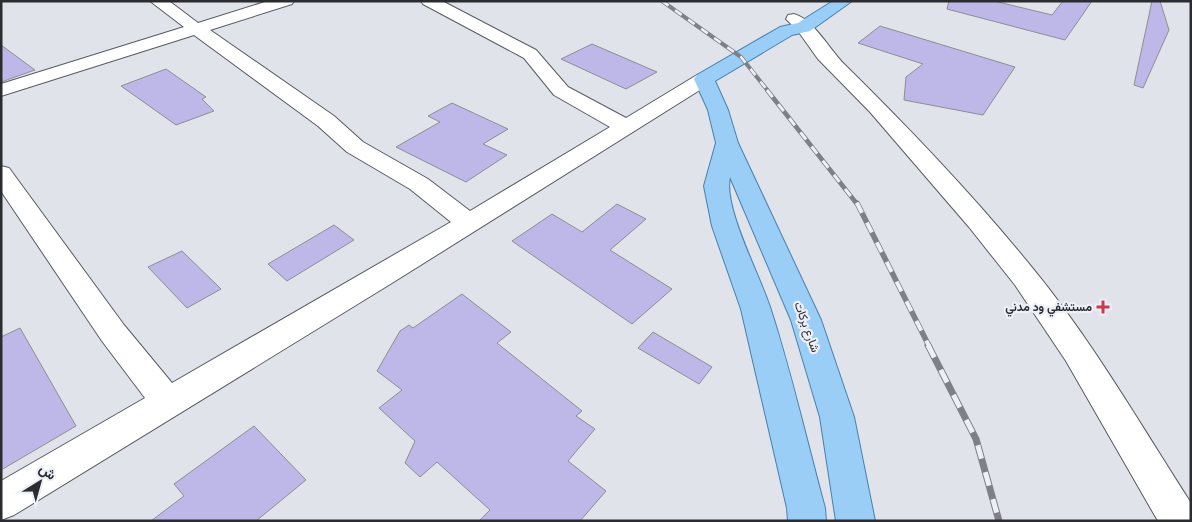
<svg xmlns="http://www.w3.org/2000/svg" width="1192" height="522" font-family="Ubuntu,Vazirmatn,sans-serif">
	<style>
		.building { fill: #bdb8e8; stroke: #8e8d94 }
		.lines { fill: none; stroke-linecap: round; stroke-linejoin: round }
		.minor-casing { stroke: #585b61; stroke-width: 2 }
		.major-casing { stroke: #4780ae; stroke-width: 2 }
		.minor { fill: #fff; fill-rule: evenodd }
		.major { fill: #9acef7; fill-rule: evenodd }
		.rail-far3-casing { stroke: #7e8085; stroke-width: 4 }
		.rail-far2-casing { stroke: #7e8085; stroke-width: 4.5 }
		.rail-far1-casing { stroke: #7e8085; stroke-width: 5.5 }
		.rail-casing { stroke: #7e8085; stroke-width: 7 }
		.rail-far3 { stroke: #edf0f8; stroke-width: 2.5; stroke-dasharray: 8; stroke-linecap: butt }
		.rail-far2 { stroke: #edf0f8; stroke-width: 3; stroke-dasharray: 9; stroke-linecap: butt }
		.rail-far1 { stroke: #edf0f8; stroke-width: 4; stroke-dasharray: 11; stroke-linecap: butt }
		.rail { stroke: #edf0f8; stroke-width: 5; stroke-dasharray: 14; stroke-linecap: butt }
		.poi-dot { fill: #ca394c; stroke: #edf0f8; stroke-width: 2 }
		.labels { text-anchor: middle; stroke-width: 4.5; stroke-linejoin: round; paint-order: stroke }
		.poi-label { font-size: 12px; font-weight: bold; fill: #2b2c2f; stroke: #edf0f8; text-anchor: end }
		.street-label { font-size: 12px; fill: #2b2c2f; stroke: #edf0f8 }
	</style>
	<rect width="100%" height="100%" fill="#e0e3ea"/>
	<path class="building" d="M 949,1 L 994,1 L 1052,15 L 1063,1 L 1092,1 L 1065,40 L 947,9 Z
		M 1152,1 L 1160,1 L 1169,30 L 1143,88 L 1134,85 Z
		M 880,26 L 1015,67 L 983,115 L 904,100 L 906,77 L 923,64 L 858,43 Z
		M 592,44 L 657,72 L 626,89 L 561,59 Z
		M 1,45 L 35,70 L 1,82 Z
		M 166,69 L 206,97 L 202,99 L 214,111 L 176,125 L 121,86 Z
		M 452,103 L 508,129 L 483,144 L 507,155 L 466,182 L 396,147 L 440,122 L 428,116 Z
		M 617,204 L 646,219 L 610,250 L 672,289 L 632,324 L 512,241 L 552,214 L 582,232 Z
		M 334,225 L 354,240 L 287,281 L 268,264 Z
		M 182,251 L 221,289 L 187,308 L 148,267 Z
		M 462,294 L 511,332 L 497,343 L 582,411 L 576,416 L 595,429 L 568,461 L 606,491 L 580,521 L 479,521 L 490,510 L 437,462 L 420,477 L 405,463 L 415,441 L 379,408 L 402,390 L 377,371 L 400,331 L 409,325 L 413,328 Z
		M 20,328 L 76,426 L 1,470 L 1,337 Z
		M 653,332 L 712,367 L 699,384 L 638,348 Z
		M 254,426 L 306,480 L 256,521 L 151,521 L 184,496 L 174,484 Z"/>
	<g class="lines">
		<defs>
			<path id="minor" d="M 150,1 L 169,1 L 198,23 L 268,1 L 294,1 L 292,4 L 210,30 L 334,116 L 363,142 L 428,179 L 470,211 L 610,127 L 554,95 L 524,58 L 423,4 L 421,1 L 442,1 L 536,50 L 568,87 L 626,118 L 697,75 L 704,73 L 711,75 L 714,79 L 711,83 L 392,283 L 14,515 L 1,520 L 1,481 L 145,398 L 102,341 L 1,191 L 1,166 L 9,168 L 124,325 L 172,383 L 451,222 L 410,189 L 347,152 L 318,126 L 194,35 L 1,96 L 1,84 L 184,27 Z
				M 794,14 C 813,19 830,50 844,64 C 910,129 976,198 1034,270 C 1093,342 1140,424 1191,503 L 1191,521 L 1158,521 L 1066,361 L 1015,285 L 969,227 L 870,112 L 818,59 L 798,31 L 786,19 L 788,15 Z"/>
			<path id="major" d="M 833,1 L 852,1 L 810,31 L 792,35 L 715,81 L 728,110 L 738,143 L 821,320 L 854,417 L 875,521 L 836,521 L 820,417 L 791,320 L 730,177 C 723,208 761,277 771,310 C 792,375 807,442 825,508 L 826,521 L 788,521 L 787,508 L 741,309 L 712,226 L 704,186 L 716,143 L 708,110 L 694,79 L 697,75 L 780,27 L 798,23 Z"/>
		</defs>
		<use href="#minor" class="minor-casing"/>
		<use href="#major" class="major-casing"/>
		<use href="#minor" class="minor"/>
		<use href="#major" class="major"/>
		<defs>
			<path id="rail-far3" d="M 662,1 L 741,57 L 768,91"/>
			<path id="rail-far2" d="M 767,90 L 857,204"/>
			<path id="rail-far1" d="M 857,203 L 929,346"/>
			<path id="rail" d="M 928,345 L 976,439 L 999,521"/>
		</defs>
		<use href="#rail-far3" class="rail-far3-casing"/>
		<use href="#rail-far2" class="rail-far2-casing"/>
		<use href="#rail-far1" class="rail-far1-casing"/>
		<use href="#rail" class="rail-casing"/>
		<use href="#rail-far3" class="rail-far3"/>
		<use href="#rail-far2" class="rail-far2"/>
		<use href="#rail-far1" class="rail-far1"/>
		<use href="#rail" class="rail"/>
	</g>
	<path class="poi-dot" d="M1100.5 299.5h5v5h5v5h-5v5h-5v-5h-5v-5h5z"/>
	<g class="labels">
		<g class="poi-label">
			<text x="1092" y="311">مستشفي ود مدني</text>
		</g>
		<g class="street-label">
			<text transform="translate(807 327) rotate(70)" y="4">شارع بركات</text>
		</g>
	</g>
	<rect width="1192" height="522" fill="none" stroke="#2b2c2f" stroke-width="5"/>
	<g transform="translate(40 482) rotate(37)" stroke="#edf0f8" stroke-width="4" paint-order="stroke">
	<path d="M0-4L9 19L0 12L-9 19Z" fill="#2b2c2f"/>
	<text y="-8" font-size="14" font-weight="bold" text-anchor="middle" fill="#2b2c2f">ش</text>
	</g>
</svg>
